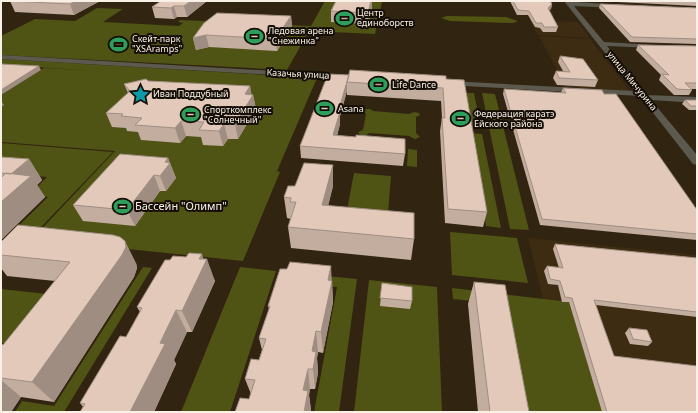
<svg xmlns="http://www.w3.org/2000/svg" width="698" height="413" font-family="'Noto Sans',sans-serif">
	<style>
		.built { fill: #3d2c12 }
		.green { fill: #4f5314 }
		.forest { fill: #515511 }
		.lines { fill: none; stroke-linecap: round; stroke-linejoin: round }
		.minor { fill: #5c594f; fill-rule: evenodd }
		.wall { fill: #c3ad9f }
		.shaded-wall { fill: #9f8d82 }
		.building { fill: #e3c9b9; stroke: #9f8d82 }
		.labels { text-anchor: middle; stroke-width: 4; stroke-linejoin: round; paint-order: stroke }
		.far-poi-label { font-size: 9px; fill: #faf1e6; stroke: #140e07; text-anchor: start }
		.far-street-label { font-size: 9px; fill: #faf1e6; stroke: #140e07 }
		.poi-label { font-size: 11px; fill: #faf1e6; stroke: #140e07; text-anchor: start }
	</style>
	<rect width="100%" height="100%" fill="#312411"/>
	<path class="built" d="M 530,20 L 578,22 L 590,38 L 538,35 Z
		M 539,36 L 590,39 L 630,91 L 566,87 Z
		M 528,238 L 697,255 L 697,412 L 571,412 Z"/>
	<path class="green" d="M 325,1 L 382,2 L 375,34 L 309,31 L 287,70 L 1,55 L 1,36 L 35,19 L 75,21 L 97,8 L 123,9 L 103,22 L 179,26 L 183,23 L 178,22 L 180,20 L 311,26 Z
		M 1,59 L 317,78 L 277,171 L 280,172 L 243,261 L 32,239 L 115,151 L 1,142 L 1,95 L 44,68 L 98,71 L 1,65 Z
		M 464,93 L 474,93 L 481,128 L 470,127 Z
		M 482,93 L 495,94 L 529,230 L 510,229 Z
		M 366,109 L 370,109 L 373,111 L 409,114 L 414,112 L 419,113 L 420,115 L 416,117 L 416,133 L 420,137 L 415,139 L 409,136 L 369,133 L 365,136 L 360,135 L 358,132 L 363,130 L 366,114 L 363,111 Z
		M 471,133 L 482,134 L 501,228 L 486,226 Z
		M 1,143 L 113,152 L 1,269 L 1,243 L 48,197 L 29,195 L 47,177 L 1,173 Z
		M 408,149 L 417,150 L 417,167 L 407,166 Z
		M 354,173 L 391,176 L 388,213 L 347,210 Z
		M 450,232 L 517,238 L 528,283 L 452,275 Z
		M 143,267 L 152,268 L 64,412 L 15,412 L 22,401 L 54,406 Z
		M 240,267 L 276,271 L 230,412 L 181,412 Z
		M 285,272 L 357,279 L 339,412 L 314,412 L 337,287 L 282,282 Z
		M 369,280 L 437,287 L 442,412 L 354,412 Z
		M 452,288 L 569,302 L 602,412 L 522,412 L 503,304 L 453,299 Z
		M 1,289 L 56,295 L 16,345 L 1,343 Z"/>
	<path class="forest" d="M 447,16 L 506,17 L 518,21 L 513,23 L 450,21 L 441,18 Z"/>
	<g class="lines">
		<path class="minor" d="M 564,1 L 618,5 L 618,7 L 616,8 L 574,6 L 604,42 L 656,45 L 656,47 L 654,48 L 607,46 L 647,95 L 697,97 L 697,103 L 651,100 L 697,155 L 697,165 L 693,164 L 640,96 L 447,85 L 446,83 L 450,81 L 635,91 Z
			M 1,55 L 342,75 L 346,77 L 342,79 L 1,59 Z"/>
	</g>
	<path class="wall" d="M 10,1 L 100,1 L 74,15 L 15,12 Z
		M 161,1 L 207,1 L 187,17 L 177,17 L 174,19 L 155,18 L 152,7 Z
		M 336,1 L 372,1 L 372,9 L 368,24 L 331,22 L 331,11 Z
		M 510,1 L 550,1 L 552,4 L 551,9 L 549,10 L 558,27 L 556,32 L 543,32 L 540,28 L 535,27 L 528,15 L 517,15 Z
		M 597,1 L 697,1 L 697,6 Z
		M 600,4 L 697,8 L 697,44 L 630,42 L 599,8 Z
		M 291,16 L 292,27 L 277,51 L 209,47 L 196,50 L 193,38 Z
		M 638,45 L 697,46 L 697,89 L 691,89 L 692,90 L 689,95 L 674,95 L 659,80 L 661,75 L 636,50 Z
		M 560,56 L 598,80 L 595,87 L 557,85 L 553,78 L 556,71 L 563,71 L 558,62 Z
		M 349,75 L 446,79 L 487,212 L 483,227 L 445,223 L 440,131 L 442,118 L 441,101 L 347,95 L 347,91 L 340,116 L 340,124 L 337,136 L 405,154 L 403,166 L 301,158 L 300,146 Z
		M 148,81 L 250,86 L 251,94 L 253,95 L 256,109 L 238,139 L 228,139 L 223,146 L 203,145 L 201,137 L 186,136 L 180,143 L 141,140 L 138,132 L 127,131 L 126,128 L 112,127 L 106,113 L 128,93 L 124,84 Z
		M 563,88 L 604,94 L 697,210 L 697,240 L 540,225 L 503,94 L 504,89 L 561,93 Z
		M 685,100 L 697,100 L 697,110 L 689,110 L 682,104 Z
		M 1,157 L 29,159 L 42,180 L 37,185 L 45,197 L 1,240 Z
		M 168,158 L 176,178 L 166,191 L 160,191 L 135,226 L 83,221 L 73,205 Z
		M 295,186 L 333,186 L 328,206 L 414,239 L 411,260 L 291,248 L 288,227 L 291,219 L 287,218 L 284,197 Z
		M 1,242 L 136,263 L 137,268 L 134,277 L 54,402 L 21,397 L 11,412 L 1,412 L 1,344 L 3,345 L 55,281 L 7,276 L 1,268 Z
		M 555,244 L 697,258 L 697,317 L 596,305 L 614,356 L 697,412 L 602,412 L 569,302 L 562,302 L 558,285 L 548,284 L 544,271 L 547,266 L 559,268 L 553,249 Z
		M 203,259 L 215,281 L 192,332 L 187,332 L 174,360 L 176,364 L 154,412 L 80,412 L 83,407 L 80,403 L 126,337 L 140,312 L 137,307 L 170,260 Z
		M 332,281 L 333,302 L 323,353 L 318,352 L 317,358 L 318,373 L 315,389 L 310,389 L 309,395 L 311,410 L 249,399 L 251,394 L 245,379 L 259,360 L 262,350 L 259,338 L 269,309 L 268,306 Z
		M 474,282 L 529,412 L 478,412 L 468,304 Z
		M 382,283 L 412,301 L 410,309 L 380,306 Z
		M 629,328 L 652,342 L 648,346 L 630,344 L 625,333 Z"/>
	<path class="shaded-wall" d="M 76,1 L 100,1 L 74,15 L 70,4 Z
		M 191,1 L 207,1 L 187,17 L 184,6 Z
		M 371,1 L 372,1 L 372,9 L 368,24 L 368,13 Z
		M 552,4 L 551,9 L 546,12 L 548,8 Z
		M 174,6 L 177,17 L 174,19 L 171,8 Z
		M 291,16 L 292,27 L 277,51 L 275,39 Z
		M 206,35 L 209,47 L 196,50 L 193,38 Z
		M 39,66 L 41,70 L 1,95 L 1,90 Z
		M 349,75 L 347,82 L 347,91 L 340,116 L 340,124 L 334,147 L 333,135 L 338,112 Z
		M 250,86 L 252,97 L 253,95 L 256,109 L 238,139 L 235,124 L 245,94 Z
		M 1,101 L 4,105 L 1,107 Z
		M 181,121 L 186,136 L 180,143 L 175,128 Z
		M 224,124 L 228,139 L 223,146 L 219,131 Z
		M 168,158 L 176,178 L 166,191 L 160,176 L 165,162 Z
		M 29,159 L 42,180 L 37,185 L 45,197 L 1,240 L 1,202 L 11,174 Z
		M 333,165 L 333,186 L 323,226 L 322,205 Z
		M 154,175 L 160,191 L 135,226 L 127,210 Z
		M 125,241 L 136,263 L 137,268 L 134,277 L 54,402 L 32,382 Z
		M 202,254 L 205,264 L 207,259 L 215,281 L 192,332 L 182,311 L 199,259 Z
		M 331,266 L 333,302 L 323,353 L 321,332 L 328,280 Z
		M 176,310 L 187,332 L 174,360 L 176,364 L 154,412 L 130,412 L 160,343 Z
		M 316,331 L 318,352 L 317,358 L 318,373 L 315,389 L 313,369 L 312,351 Z
		M 308,369 L 310,389 L 309,395 L 311,410 L 311,412 L 304,412 L 303,390 Z
		M 1,380 L 21,397 L 11,412 L 3,412 L 1,410 Z"/>
	<path class="building" d="M 10,1 L 76,1 L 70,4 Z
		M 161,1 L 191,1 L 184,6 L 174,6 L 171,8 L 152,7 Z
		M 336,1 L 371,1 L 368,13 L 331,11 Z
		M 513,1 L 550,1 L 552,4 L 548,8 L 558,27 L 544,27 L 542,23 L 536,23 L 529,11 L 518,10 Z
		M 600,4 L 697,8 L 697,39 L 632,37 Z
		M 217,13 L 291,16 L 275,39 L 206,35 L 193,38 L 204,23 Z
		M 638,45 L 697,46 L 697,83 L 685,83 L 692,90 L 677,89 L 662,74 L 669,75 Z
		M 560,56 L 583,59 L 598,80 L 559,78 L 556,71 L 570,72 Z
		M 1,64 L 39,66 L 1,90 Z
		M 350,70 L 446,76 L 446,79 L 464,80 L 487,212 L 448,209 L 442,118 L 445,118 L 443,88 L 347,82 Z
		M 328,74 L 349,75 L 338,112 L 340,112 L 333,135 L 356,137 L 356,135 L 405,139 L 405,154 L 300,146 Z
		M 146,79 L 148,81 L 250,86 L 245,94 L 253,95 L 235,124 L 224,124 L 219,131 L 199,130 L 204,122 L 181,121 L 175,128 L 135,125 L 142,118 L 121,116 L 123,114 L 106,113 L 130,91 L 124,84 Z
		M 563,88 L 602,90 L 604,94 L 616,94 L 697,210 L 697,234 L 542,219 L 504,89 L 566,93 Z
		M 685,100 L 697,100 L 697,106 L 691,106 Z
		M 120,154 L 168,158 L 165,162 L 170,163 L 160,176 L 154,175 L 127,210 L 73,205 Z
		M 1,157 L 29,159 L 11,174 L 1,173 Z
		M 304,163 L 333,165 L 322,205 L 414,213 L 414,239 L 288,227 L 296,202 L 290,202 L 291,198 L 284,197 L 288,186 L 295,186 Z
		M 6,173 L 31,176 L 1,202 L 1,178 Z
		M 18,225 L 113,235 L 120,237 L 125,241 L 126,247 L 122,255 L 32,382 L 1,378 L 1,344 L 3,345 L 70,262 L 1,255 L 1,242 Z
		M 555,244 L 697,258 L 697,312 L 594,300 L 614,356 L 697,366 L 697,412 L 607,412 L 572,298 L 565,297 L 560,281 L 550,279 L 547,266 L 563,268 Z
		M 189,253 L 202,254 L 199,259 L 207,259 L 182,311 L 176,310 L 160,343 L 165,344 L 130,412 L 80,412 L 85,404 L 80,403 L 120,336 L 126,337 L 142,308 L 137,307 L 165,260 L 170,260 L 173,256 L 186,257 Z
		M 290,262 L 331,266 L 328,280 L 332,281 L 321,332 L 316,331 L 312,351 L 316,352 L 313,369 L 308,369 L 303,390 L 308,391 L 304,412 L 235,412 L 240,398 L 249,399 L 255,380 L 245,379 L 251,359 L 259,360 L 266,339 L 259,338 L 270,306 L 268,306 L 280,269 L 287,269 Z
		M 474,282 L 505,285 L 529,412 L 490,412 Z
		M 382,283 L 412,287 L 412,301 L 380,298 Z
		M 629,328 L 647,330 L 652,342 L 633,339 Z"/>
	<defs>
		<symbol id="stadium-bare" viewBox="-9 -9 18 18"><path d="M0-5a6.5 5 0 1 0 0 10a6.5 5 0 1 0 0-10ZM-3.5-1.8h7v3.6h-7Z" fill="#2e9e5b" stroke="#140e07" stroke-width="2.5" paint-order="stroke"/></symbol>
		<symbol id="sight-bare" viewBox="-9 -9 18 18"><path d="M0-6L1.8-2.2L6-1.7L2.9 1.2L3.7 5.4L0 3.3L-3.7 5.4L-2.9 1.2L-6-1.7L-1.8-2.2Z" fill="#0f9aa8" stroke="#140e07" stroke-width="2.5" paint-order="stroke"/></symbol>
	</defs>
	<g fill-rule="evenodd">
		<use href="#stadium-bare" x="332" y="6" width="25" height="25"/>
		<use href="#stadium-bare" x="242" y="24" width="25" height="25"/>
		<use href="#stadium-bare" x="106" y="32" width="25" height="25"/>
		<use href="#stadium-bare" x="366" y="72" width="25" height="25"/>
		<use href="#sight-bare" x="128" y="82" width="25" height="25"/>
		<use href="#stadium-bare" x="312" y="96" width="25" height="25"/>
		<use href="#stadium-bare" x="178" y="102" width="25" height="25"/>
		<use href="#stadium-bare" x="448" y="106" width="25" height="25"/>
		<use href="#stadium-bare" x="110" y="194" width="25" height="25"/>
	</g>
	<g class="labels">
		<g class="far-poi-label">
			<text x="357" y="16">Центр<tspan x="357" dy="10">единоборств</tspan></text>
			<text x="268" y="34">Ледовая арена<tspan x="268" dy="10">"Снежинка"</tspan></text>
			<text x="132" y="42">Скейт-парк<tspan x="132" dy="10">"XSAramps"</tspan></text>
			<text x="392" y="88">Life Dance</text>
			<text x="153" y="97">Иван Поддубный</text>
			<text x="338" y="112">Asana</text>
			<text x="204" y="113">Спорткомплекс<tspan x="204" dy="10">"Солнечный"</tspan></text>
			<text x="474" y="117">Федерация каратэ<tspan x="474" dy="10">Ейского района</tspan></text>
		</g>
		<g class="far-street-label">
			<text transform="translate(298 74) rotate(3)" y="3">Казачья улица</text>
			<text transform="translate(632 81) rotate(51)" y="3">улица Мичурина</text>
		</g>
		<g class="poi-label">
			<text x="135" y="210">Бассейн "Олимп"</text>
		</g>
	</g>
	<rect width="698" height="413" fill="none" stroke="#faf1e6" stroke-width="4"/>
</svg>
